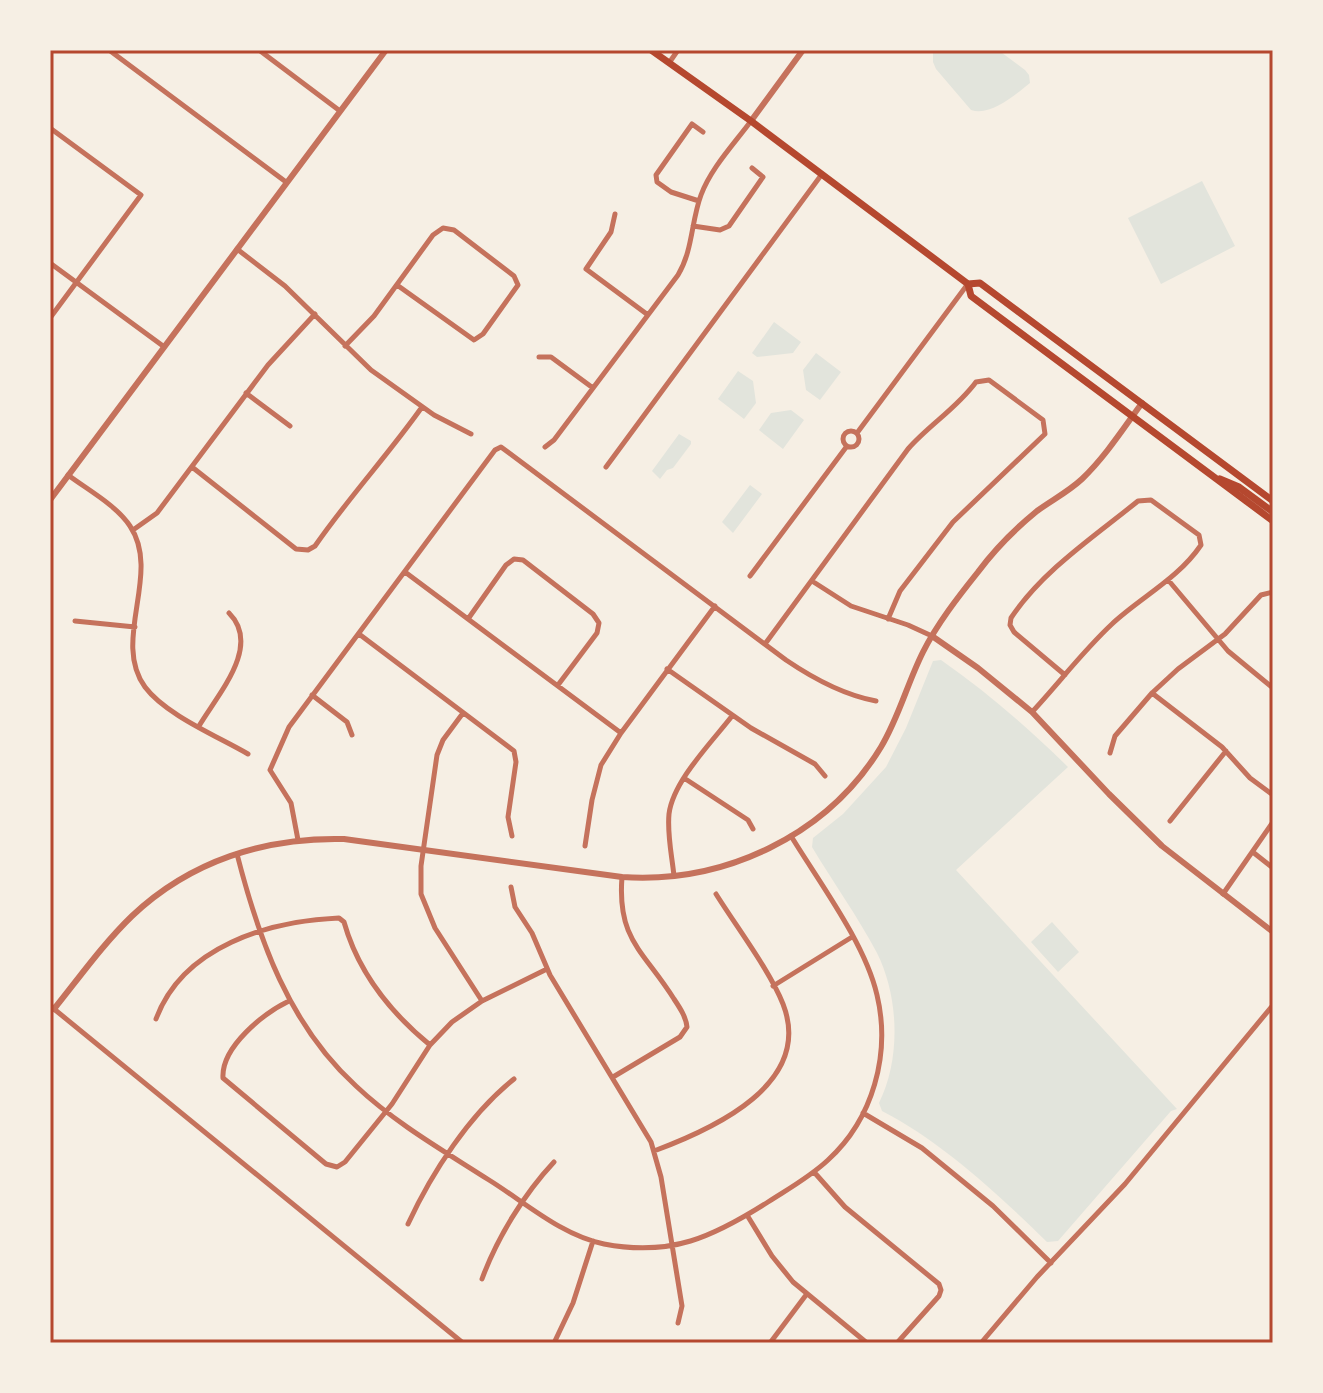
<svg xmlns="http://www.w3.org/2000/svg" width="1323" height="1393" font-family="'Public Sans',sans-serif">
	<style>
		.green { fill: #e2e4dc }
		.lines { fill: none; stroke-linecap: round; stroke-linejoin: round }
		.minor { stroke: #c5725c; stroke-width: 5 }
		.tertiary { stroke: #c5725c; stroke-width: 6 }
		.secondary { stroke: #b5482f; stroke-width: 7 }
		.neatline { fill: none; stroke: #b5482f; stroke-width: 3 }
	</style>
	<rect width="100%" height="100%" fill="#f6efe4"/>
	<path class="green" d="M 933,50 L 998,50 L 1025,70 L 1029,75 L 1030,83 C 1015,95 990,117 971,110 L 936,69 L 933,62 Z
		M 1202,181 L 1235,246 L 1161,284 L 1128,218 Z
		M 774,322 L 801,342 L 793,353 L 757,357 L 752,353 Z
		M 816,353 L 841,372 L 820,400 L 806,390 L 803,370 Z
		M 738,371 L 753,381 L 756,403 L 744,419 L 718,399 Z
		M 791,410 L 804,420 L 783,449 L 759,430 L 771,413 Z
		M 679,434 L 691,441 L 691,444 L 673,468 L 667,470 L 660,479 L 652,471 Z
		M 750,485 L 762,494 L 733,533 L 722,522 Z
		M 941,660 C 987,692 1028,728 1068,767 L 956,870 L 1177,1109 L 1171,1111 L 1058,1241 L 1047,1242 C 1000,1196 941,1141 882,1111 L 879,1103 C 901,1059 899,997 877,953 C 858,917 833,882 812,847 L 813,838 L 843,814 L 886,767 L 906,728 L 933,661 Z
		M 1052,922 L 1079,952 L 1058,972 L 1031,942 Z"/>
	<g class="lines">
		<path class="minor" d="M 109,50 L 286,182
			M 259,50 L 340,111
			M 669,63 L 678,50
			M 50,128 L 141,195 L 50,318
			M 699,201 L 671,192 L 657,182 L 656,175 L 692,124 L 703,132
			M 615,214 L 611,232 L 586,269 L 648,315
			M 693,226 L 720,230 L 729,226 L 763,177 L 752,168
			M 237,249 L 285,286 L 371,370 L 434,415 L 471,434
			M 50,263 L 163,346
			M 345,346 L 374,316 L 433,235 L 443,228 L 454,230 L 514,276 L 518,285 L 483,334 L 474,340 L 397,285
			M 539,357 L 551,357 L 593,388
			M 246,393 L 290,426
			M843 439a8 8 0 1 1 16 0a8 8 0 1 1-16 0Z
			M 857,433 L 967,285
			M 545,447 L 554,440 L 678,275 C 693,250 691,222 701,195 C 711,168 734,144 751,121
			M 192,467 L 296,549 L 308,550 L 315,546 C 349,497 388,455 422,407
			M 606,467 L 822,174
			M 68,475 C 88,490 116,505 130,526 C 162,574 111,640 145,687 C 166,715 217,736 248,754
			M 133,530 L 157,513 L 268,365 L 315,314
			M 405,572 L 621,733
			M 750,576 L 847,446
			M 812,581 L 851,606 L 908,625 L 932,636
			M 1169,581 L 1228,651 L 1273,688
			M 468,619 L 506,565 L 514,559 L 523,560 L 593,614 L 599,623 L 597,633 L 558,685
			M 75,621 L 135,627
			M 359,634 L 514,751 L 516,762 L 508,817 L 512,836
			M 765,644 L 908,449 C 929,425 957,408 976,382 L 989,380 L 1043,420 L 1045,434 L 953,522 L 900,591 L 888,619
			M 667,669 L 751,728 L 815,764 L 825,776
			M 1152,693 L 1222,747 L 1250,778 L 1273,795
			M 312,695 L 347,722 L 352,735
			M 1032,712 C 1059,683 1083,651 1112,624 C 1141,597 1178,579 1201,545 L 1199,535 L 1151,500 L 1138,501 C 1095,536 1042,571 1011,618 L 1010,625 L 1014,632 L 1065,675
			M 463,713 L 443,740 L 437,755 L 421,866 L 421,894 L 435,928 L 482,1001
			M 199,726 C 218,694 262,646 229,613
			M 1110,753 L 1115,736 L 1152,693 L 1178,669 L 1225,634 L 1261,595 L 1273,592
			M 684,778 L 748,820 L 753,829
			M 1170,821 L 1226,751
			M 298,840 L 291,803 L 270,770 L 289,727 L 495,450 L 501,447 L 786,660 C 814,679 843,695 876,701
			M 585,846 L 592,800 L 601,765 L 621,733 L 715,606
			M 1254,853 L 1273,868
			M 237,854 C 259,940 289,1025 356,1086 C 395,1123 444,1151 489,1180 C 526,1203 561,1235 604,1244 C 671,1257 713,1237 768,1202 C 788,1189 810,1177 828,1160 C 873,1119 891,1054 877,995 C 865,943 819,882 791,836
			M 674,876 C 672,856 667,835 669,814 C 673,781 712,742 732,716
			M 511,887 L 515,907 L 532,933 L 550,975 L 651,1142 L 661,1177 L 682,1306 L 678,1323
			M 1223,894 L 1273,822
			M 773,986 L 852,937
			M 289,1001 C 264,1013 221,1047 223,1078 L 326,1164 L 337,1167 L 345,1162 L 392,1104 L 430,1045 L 452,1022 L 482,1001 L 547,969
			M 54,1009 L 463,1343
			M 156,1019 C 183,946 269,921 339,918 L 344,922 C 358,972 391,1013 430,1045
			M 613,1077 L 680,1037 L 687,1027 C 686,1017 680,1008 674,999 C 644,951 617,940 622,877
			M 863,1113 L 922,1148 L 993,1206 L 1051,1263
			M 654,1151 C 713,1129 814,1084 783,1004 C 770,971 736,926 716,894
			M 814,1172 L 845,1207 L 939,1284 L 941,1290 L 939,1296 L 897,1343
			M 747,1215 L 772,1256 L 793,1282 L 867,1343
			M 408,1224 C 432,1172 470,1114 514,1079
			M 482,1279 C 497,1238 524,1194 554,1162
			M 554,1343 L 573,1303 L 593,1241
			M 770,1343 L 806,1295
			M 981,1343 L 1037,1277 L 1125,1184 L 1273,1005"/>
		<path class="tertiary" d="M 751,121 L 803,50
			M 50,500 L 386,50
			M 932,636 L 978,668 L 1032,712 L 1109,794 L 1162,846 L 1273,932
			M 50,1006 L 54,1009 C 79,978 103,944 132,916 C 190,861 265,837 344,839 L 622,877 C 724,884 827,836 881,747 C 899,717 907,684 923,652 C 937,624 958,597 978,572 C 995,549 1015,529 1037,511 C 1052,500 1068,492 1082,479 C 1105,457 1123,429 1142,403"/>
		<path class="secondary" d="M 651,50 L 751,121 L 968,284 L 971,296 L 1273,521
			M 968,284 L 980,283 L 1273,501
			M 1220,479 L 1239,487 L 1273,512"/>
	</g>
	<rect width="1323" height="1393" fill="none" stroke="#f6efe4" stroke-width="104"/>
	<rect x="52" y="52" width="1219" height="1289" class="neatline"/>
</svg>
